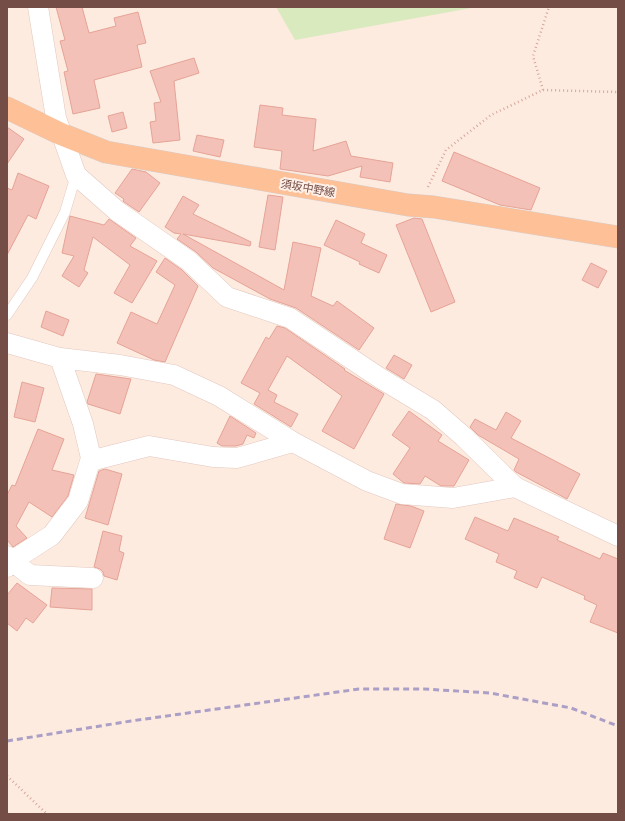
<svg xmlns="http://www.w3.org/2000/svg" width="625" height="821" font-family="Helvetica,'Noto Sans JP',sans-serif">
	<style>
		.green { fill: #daeabf }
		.building { fill: #f3c1b7; stroke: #e6a397 }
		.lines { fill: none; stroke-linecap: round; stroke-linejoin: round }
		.lane-casing { stroke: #e3c8bf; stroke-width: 11 }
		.street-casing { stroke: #e3c8bf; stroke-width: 21 }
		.primary-casing { stroke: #d8cdcb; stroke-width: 23 }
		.path { stroke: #d8a59b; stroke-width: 2.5; stroke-dasharray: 1 3; stroke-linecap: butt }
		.lane { stroke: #fff; stroke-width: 10 }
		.street { stroke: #fff; stroke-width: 20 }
		.primary { stroke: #fec096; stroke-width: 22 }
		.rail { stroke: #ab9fc6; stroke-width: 3; stroke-dasharray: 6 4; stroke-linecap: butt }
		.labels { text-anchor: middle; stroke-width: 4; stroke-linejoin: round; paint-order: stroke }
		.street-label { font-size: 11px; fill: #744d47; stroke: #fff0e7 }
	</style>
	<rect width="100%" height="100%" fill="#fdebe0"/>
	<path class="green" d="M 276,7 L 477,7 L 295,40 Z"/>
	<path class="building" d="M 56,7 L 82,7 L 89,33 L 116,26 L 114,18 L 138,12 L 146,43 L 137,45 L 142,67 L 94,80 L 100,108 L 73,114 L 64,72 L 68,71 L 60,41 L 65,40 Z
		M 194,58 L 199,73 L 174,81 L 180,140 L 153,143 L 150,122 L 156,121 L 154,103 L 161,102 L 150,71 Z
		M 260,105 L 283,108 L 282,115 L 316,119 L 313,151 L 346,141 L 351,156 L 393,163 L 390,182 L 360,177 L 362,166 L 328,176 L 280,169 L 282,151 L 254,147 Z
		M 123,112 L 127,128 L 112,132 L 108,116 Z
		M 7,127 L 24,139 L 7,164 Z
		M 197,135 L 224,140 L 220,157 L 193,151 Z
		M 454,152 L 540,188 L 531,210 L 500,205 L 442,181 Z
		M 132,169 L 146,172 L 160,183 L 139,212 L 124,202 L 123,201 L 124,199 L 115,193 Z
		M 18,173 L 49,186 L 36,219 L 28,215 L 7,255 L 7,188 L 12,190 Z
		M 268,195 L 283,197 L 275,250 L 259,247 Z
		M 183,196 L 199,205 L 193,214 L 251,242 L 250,246 L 183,234 L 284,290 L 293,242 L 321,248 L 311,296 L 333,306 L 337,301 L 374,328 L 359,350 L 296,308 L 270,299 L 213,268 L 196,252 L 177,239 L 181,234 L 174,233 L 165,227 Z
		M 70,216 L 104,225 L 109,219 L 136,238 L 130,246 L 157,261 L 132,303 L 114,293 L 130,265 L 93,237 L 84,270 L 88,273 L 79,287 L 62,276 L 74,256 L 62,253 Z
		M 414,218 L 422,219 L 455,302 L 431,312 L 396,225 Z
		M 336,220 L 365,234 L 361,243 L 387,255 L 379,273 L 359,264 L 360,262 L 324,245 Z
		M 165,258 L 182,270 L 198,286 L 165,362 L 154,360 L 117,343 L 131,312 L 157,324 L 175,285 L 156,272 Z
		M 591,263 L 607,271 L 598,288 L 582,280 Z
		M 46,311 L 69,320 L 63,336 L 41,327 Z
		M 277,326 L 285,328 L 345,369 L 344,370 L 384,394 L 354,449 L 322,431 L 342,396 L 287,356 L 268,390 L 277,395 L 274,402 L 298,414 L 291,427 L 254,404 L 260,393 L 241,383 L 266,337 L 269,339 Z
		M 394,355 L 412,365 L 404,379 L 386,368 Z
		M 96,374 L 131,379 L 120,414 L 88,404 L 87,402 Z
		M 22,382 L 44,388 L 35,422 L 14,417 Z
		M 409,411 L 442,435 L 438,441 L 469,460 L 454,486 L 441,486 L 425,476 L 420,484 L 404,483 L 393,474 L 410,448 L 392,435 Z
		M 506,412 L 521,421 L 511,438 L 580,474 L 567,499 L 516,472 L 514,470 L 519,459 L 478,435 L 470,427 L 475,419 L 496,430 Z
		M 230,416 L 256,433 L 254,438 L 247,435 L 243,444 L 236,446 L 222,446 L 217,443 Z
		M 38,429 L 64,439 L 52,470 L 74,475 L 68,496 L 52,517 L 29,502 L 16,526 L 27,538 L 13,547 L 8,541 L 7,544 L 7,495 L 12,485 L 15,486 Z
		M 105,469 L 122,474 L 108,525 L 85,518 L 99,471 Z
		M 396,504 L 411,506 L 424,511 L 410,548 L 384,539 Z
		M 475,517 L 508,531 L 514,518 L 559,537 L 557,540 L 600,559 L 603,553 L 618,559 L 618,633 L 590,622 L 597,605 L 584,599 L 585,596 L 542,577 L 537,588 L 514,578 L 517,571 L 496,562 L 499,554 L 465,539 Z
		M 103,531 L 122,536 L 119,551 L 124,553 L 117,580 L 104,576 L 103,572 L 100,569 L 94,567 Z
		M 17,583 L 47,605 L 33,623 L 26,618 L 17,631 L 7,623 L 7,595 Z
		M 52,588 L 92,589 L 92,610 L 50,607 Z"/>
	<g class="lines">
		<defs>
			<path id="lane" d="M 7,315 L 32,278 L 65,212 L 76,175"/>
			<path id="street" d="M 38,7 L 56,118 L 76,175 L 117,211 L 189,261 L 227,297 L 290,318 L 380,378 L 433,410 L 464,437 L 515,487 L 618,536
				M 7,343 L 60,358 L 120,365 L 174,375 L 219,396 L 293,442 L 367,481 L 402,494 L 453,498 L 515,487
				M 90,461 L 149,446 L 213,457 L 237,458 L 293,442
				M 7,556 L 12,561 L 30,575 L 93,578
				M 7,567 L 12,561 L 52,535 L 78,501 L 91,458 L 83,424 L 60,358"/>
			<path id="primary" d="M 7,108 L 61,134 L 106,152 L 408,205 L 434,207 L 618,237"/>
		</defs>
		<use href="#lane" class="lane-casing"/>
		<use href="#street" class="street-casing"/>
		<use href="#primary" class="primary-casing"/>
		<path class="path" d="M 543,90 L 533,56 L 549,7
			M 428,187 L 446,150 L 491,115 L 543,90 L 618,92
			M 7,776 L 47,814"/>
		<use href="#lane" class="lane"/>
		<use href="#street" class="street"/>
		<use href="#primary" class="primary"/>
		<path class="rail" d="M 7,741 L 131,721 L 359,689 L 424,689 L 490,693 L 571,708 L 618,726"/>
	</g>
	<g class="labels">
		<g class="street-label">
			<text transform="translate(308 188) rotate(10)" y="4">須坂中野線</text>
		</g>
	</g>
	<rect width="625" height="821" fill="none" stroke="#744d47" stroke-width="16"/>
</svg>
